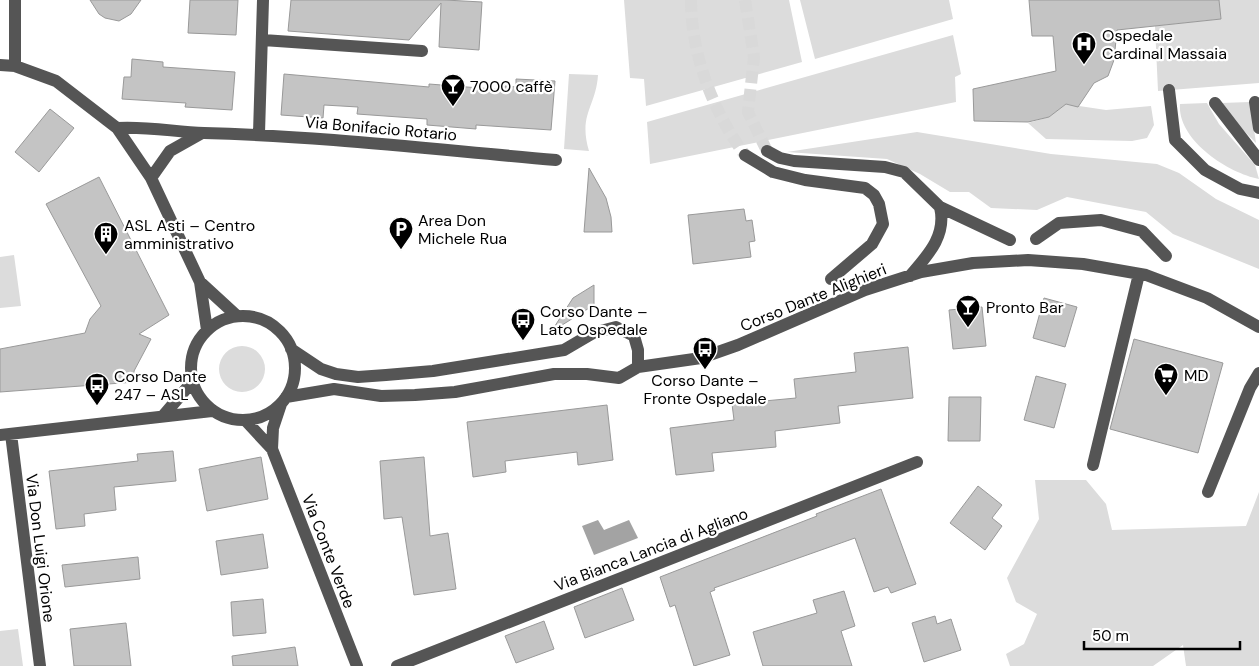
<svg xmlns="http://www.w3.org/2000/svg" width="1259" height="666" font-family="'DM Sans',sans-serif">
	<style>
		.green { fill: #dcdcdc }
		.water { fill: #a3a3a3 }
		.building { fill: #c4c4c4; stroke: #999 }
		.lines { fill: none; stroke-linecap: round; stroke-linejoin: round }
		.minor-tunnel { stroke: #d9d9d9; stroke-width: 12; stroke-dasharray: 12 6; stroke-linecap: butt }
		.minor { stroke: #555; stroke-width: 12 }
		.labels { text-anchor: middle; stroke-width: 4.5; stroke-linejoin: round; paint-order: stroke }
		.poi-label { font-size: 16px; fill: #000; stroke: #fff; text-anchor: start }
		.street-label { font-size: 16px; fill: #000; stroke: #fff }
	</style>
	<rect width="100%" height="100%" fill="#fff"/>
	<path class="green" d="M 624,0 L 789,0 L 802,62 L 646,106 L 644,79 L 630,78 Z
		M 800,0 L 949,0 L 953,19 L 815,59 Z
		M 1219,0 L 1259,0 L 1259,83 L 1158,91 L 1155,26 L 1221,19 Z
		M 953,35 L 961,74 L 955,77 L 956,102 L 650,164 L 647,122 Z
		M 569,74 L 598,75 C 596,107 578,114 589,151 L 564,149 Z
		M 1250,102 L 1256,143 L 1234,121 L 1221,103 Z
		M 1207,103 L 1219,124 L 1255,165 L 1259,179 C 1228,173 1177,140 1180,104 Z
		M 1066,104 L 1106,110 L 1151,106 L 1154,125 L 1147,138 L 1132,141 L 1046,139 L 1028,123 L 1049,117 Z
		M 917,132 L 1051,154 L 1157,164 L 1179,173 L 1216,199 L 1259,220 L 1259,269 L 1173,234 L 1146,212 L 1067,197 L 1037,210 L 991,208 L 969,192 L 950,192 L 920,174 L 887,159 L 787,152 Z
		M 14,255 L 21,306 L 0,308 L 0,257 Z
		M219 369a23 23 0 1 1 46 0a23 23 0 1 1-46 0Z
		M 1035,480 L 1086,480 L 1106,504 L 1112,530 L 1246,526 L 1259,492 L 1259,666 L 1186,666 L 1183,645 L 1153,666 L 1010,666 L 1006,654 L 1024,644 L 1037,614 L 1016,602 L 1007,578 L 1039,519 Z
		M 18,629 L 23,666 L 0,666 L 0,631 Z"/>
	<path class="water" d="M 598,520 L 604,530 L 629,520 L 638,538 L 594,555 L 582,526 Z"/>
	<path class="building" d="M 90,0 L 141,0 L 131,14 L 119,21 L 105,18 L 99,14 Z
		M 190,0 L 238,0 L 236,35 L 188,33 Z
		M 291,0 L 445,0 L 482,2 L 479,50 L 439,47 L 441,3 L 409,40 L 288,31 Z
		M 1029,0 L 1219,0 L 1221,19 L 1117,30 L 1114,60 L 1108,76 L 1094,83 L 1078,107 L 1066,104 L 1049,117 L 1028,122 L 974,121 L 973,89 L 1056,71 L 1053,36 L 1032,36 Z
		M 132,59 L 163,62 L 163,67 L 235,72 L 232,110 L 185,107 L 186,103 L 122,99 L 124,77 L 131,77 Z
		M 284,74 L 429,87 L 429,84 L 505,90 L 505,86 L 516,87 L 516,79 L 555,81 L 551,130 L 476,125 L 476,129 L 427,125 L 427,119 L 357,114 L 358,107 L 324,105 L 323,118 L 281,115 Z
		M 50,109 L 74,128 L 39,172 L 15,152 Z
		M 589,168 L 606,198 L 611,217 L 612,232 L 584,232 Z
		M 99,177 L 169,315 L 139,334 L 151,339 L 134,371 L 135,382 L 0,392 L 0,349 L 85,333 L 90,319 L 101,306 L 46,204 Z
		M 744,209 L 746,221 L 752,220 L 755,241 L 749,242 L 751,257 L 693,264 L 688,215 Z
		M 594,285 L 594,305 L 551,332 L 573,298 Z
		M 1044,298 L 1077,307 L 1065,347 L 1033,338 Z
		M 982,307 L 986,346 L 953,349 L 949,310 Z
		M 1134,339 L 1223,363 L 1198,453 L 1110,429 Z
		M 908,347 L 913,398 L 838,406 L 840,423 L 775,431 L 776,447 L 712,453 L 714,471 L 676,475 L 670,428 L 734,420 L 732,404 L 796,398 L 794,379 L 856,372 L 854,353 Z
		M 1036,376 L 1066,384 L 1054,428 L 1024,420 Z
		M 949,397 L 981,397 L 980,441 L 948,441 Z
		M 607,405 L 613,460 L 578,465 L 577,452 L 505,461 L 506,472 L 473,477 L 467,422 Z
		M 173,451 L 176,481 L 114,487 L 116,510 L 84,514 L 85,526 L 56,529 L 49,471 L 138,461 L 137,454 Z
		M 261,457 L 268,499 L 207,511 L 199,469 Z
		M 424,457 L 430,536 L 448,533 L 456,589 L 414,595 L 402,517 L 384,519 L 380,461 Z
		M 978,486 L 1002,505 L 992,518 L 1002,526 L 985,550 L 950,523 Z
		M 881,489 L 916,584 L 891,593 L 888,587 L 874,592 L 855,538 L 714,588 L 715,590 L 710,592 L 730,655 L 694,666 L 675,605 L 670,607 L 660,577 L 817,516 L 816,514 Z
		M 263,534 L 268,568 L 221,575 L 216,541 Z
		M 138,557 L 140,579 L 65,587 L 62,565 Z
		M 622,588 L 634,620 L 585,638 L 574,607 Z
		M 844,591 L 855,626 L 841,631 L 852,666 L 763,666 L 753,632 L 817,613 L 813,600 Z
		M 263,599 L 266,633 L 233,636 L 231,602 Z
		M 935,616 L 937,624 L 951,619 L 961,650 L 924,662 L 912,623 Z
		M 544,621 L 554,649 L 516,663 L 505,636 Z
		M 126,623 L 131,666 L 74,666 L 70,629 Z
		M 295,647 L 298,666 L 233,666 L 232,656 Z"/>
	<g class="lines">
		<path class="minor-tunnel" d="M 691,0 C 691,54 713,112 745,155
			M 745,0 L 754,57 L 748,112 L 767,151"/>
		<path class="minor" d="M 15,0 L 15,66
			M 263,40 L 422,51
			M 0,65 L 15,66 L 56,81 L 117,128 L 151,178 L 200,282 L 207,330
			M 1169,90 L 1175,140 L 1205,170 L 1240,189 L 1259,193
			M 1255,102 L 1259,128
			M 1215,103 L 1259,160
			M 117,128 C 147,126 175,132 204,133 C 322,136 439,150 556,160
			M 259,133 L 263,0
			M 767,151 L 780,158 L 794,161 L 885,167 L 904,172 L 940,207 L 1010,240
			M 745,155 L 773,172 L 805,180 L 865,188 L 874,195 L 879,204 L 883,224 L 872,244 L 831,279
			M 151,178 L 170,151 L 202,133
			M 1036,239 L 1059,223 L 1101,220 L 1142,231 L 1166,256
			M 910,276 C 927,256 947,236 940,207
			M 200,282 L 237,316
			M191 368a52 52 0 1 1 104 0a52 52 0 1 1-104 0Z
			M 291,349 L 321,369 L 336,374 L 358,377 L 386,375 L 433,371 L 564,350 L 593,333 L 616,327 L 634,336 L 638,350 L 638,367
			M 286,397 L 334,389 L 381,396 L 415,395 L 455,392 L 554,374 L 587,374 L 619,378 L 638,367 L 701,358 L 738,345 L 865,290 L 921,272 L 973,263 L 1028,260 L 1083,264 L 1146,275 L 1207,298 L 1259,327
			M 281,404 L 273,428 L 272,449 L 357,666
			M 163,416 L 192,382
			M 246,421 L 272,449
			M 11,434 L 40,666
			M 0,435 L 212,411
			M 1093,465 L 1139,274
			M 1208,492 L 1250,388 L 1259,373
			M 397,666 L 917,462"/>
	</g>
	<defs>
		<symbol id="hospital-pin" viewBox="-11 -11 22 30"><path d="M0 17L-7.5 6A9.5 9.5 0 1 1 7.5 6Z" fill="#000" stroke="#fff"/><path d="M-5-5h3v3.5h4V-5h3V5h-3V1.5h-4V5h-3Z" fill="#fff"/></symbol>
		<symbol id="bar-pin" viewBox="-11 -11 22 30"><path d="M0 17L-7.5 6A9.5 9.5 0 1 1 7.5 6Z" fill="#000" stroke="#fff"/><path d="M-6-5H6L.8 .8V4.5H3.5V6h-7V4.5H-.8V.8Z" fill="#fff"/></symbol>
		<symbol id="parking-pin" viewBox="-11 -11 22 30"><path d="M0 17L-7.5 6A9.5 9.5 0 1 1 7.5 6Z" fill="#000" stroke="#fff"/><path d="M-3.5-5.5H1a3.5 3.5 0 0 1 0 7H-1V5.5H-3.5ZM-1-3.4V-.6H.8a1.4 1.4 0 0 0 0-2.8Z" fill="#fff"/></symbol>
		<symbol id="building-pin" viewBox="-11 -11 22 30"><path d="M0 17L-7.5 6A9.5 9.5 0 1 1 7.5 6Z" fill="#000" stroke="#fff"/><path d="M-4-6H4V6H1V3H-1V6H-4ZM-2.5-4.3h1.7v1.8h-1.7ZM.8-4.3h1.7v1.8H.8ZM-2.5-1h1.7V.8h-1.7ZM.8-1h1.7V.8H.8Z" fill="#fff"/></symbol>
		<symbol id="bus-pin" viewBox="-11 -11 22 30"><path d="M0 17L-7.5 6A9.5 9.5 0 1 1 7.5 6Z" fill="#000" stroke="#fff"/><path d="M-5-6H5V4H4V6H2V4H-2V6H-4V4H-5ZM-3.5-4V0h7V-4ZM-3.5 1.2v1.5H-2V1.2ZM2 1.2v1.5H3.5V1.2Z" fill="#fff"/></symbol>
		<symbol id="supermarket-pin" viewBox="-11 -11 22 30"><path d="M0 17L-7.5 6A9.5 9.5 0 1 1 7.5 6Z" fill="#000" stroke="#fff"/><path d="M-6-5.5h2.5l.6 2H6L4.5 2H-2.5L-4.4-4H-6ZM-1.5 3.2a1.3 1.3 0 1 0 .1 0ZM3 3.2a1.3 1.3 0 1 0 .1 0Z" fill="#fff"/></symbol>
	</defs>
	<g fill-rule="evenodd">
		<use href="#hospital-pin" x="1070" y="30" width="28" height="38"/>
		<use href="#bar-pin" x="439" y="72" width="28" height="38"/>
		<use href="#parking-pin" x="387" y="215" width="28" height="38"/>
		<use href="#building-pin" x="92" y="220" width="28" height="38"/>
		<use href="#bar-pin" x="954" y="293" width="28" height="38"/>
		<use href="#bus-pin" x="509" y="306" width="28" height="38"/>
		<use href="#bus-pin" x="691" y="335" width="28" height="38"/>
		<use href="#supermarket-pin" x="1152" y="361" width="28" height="38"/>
		<use href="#bus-pin" x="83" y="371" width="28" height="38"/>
	</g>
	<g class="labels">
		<g class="poi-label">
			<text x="1102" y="41">Ospedale<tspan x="1102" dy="18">Cardinal Massaia</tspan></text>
			<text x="470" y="92">7000 caffè</text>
			<text x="418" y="226">Area Don<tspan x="418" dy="18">Michele Rua</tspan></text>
			<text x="124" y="231">ASL Asti – Centro<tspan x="124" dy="18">amministrativo</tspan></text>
			<text x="986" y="313">Pronto Bar</text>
			<text x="540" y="317">Corso Dante –<tspan x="540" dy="18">Lato Ospedale</tspan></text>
			<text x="1184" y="381">MD</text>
			<text x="114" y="382">Corso Dante<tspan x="114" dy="18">247 – ASL</tspan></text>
			<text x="705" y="386" text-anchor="middle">Corso Dante –<tspan x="705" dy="18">Fronte Ospedale</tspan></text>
		</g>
		<g class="street-label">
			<text transform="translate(381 128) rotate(5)" y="6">Via Bonifacio Rotario</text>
			<text transform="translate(813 297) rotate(-22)" y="6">Corso Dante Alighieri</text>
			<text transform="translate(41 548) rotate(83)" y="6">Via Don Luigi Orione</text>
			<text transform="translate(651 549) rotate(-21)" y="6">Via Bianca Lancia di Agliano</text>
			<text transform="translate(329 551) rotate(69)" y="6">Via Conte Verde</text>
		</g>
	</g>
	<path d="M1084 641v8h156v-8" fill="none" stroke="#000000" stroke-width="2.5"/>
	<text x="1092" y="641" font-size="15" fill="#000000" stroke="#ffffff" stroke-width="4" paint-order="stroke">50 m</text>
</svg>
